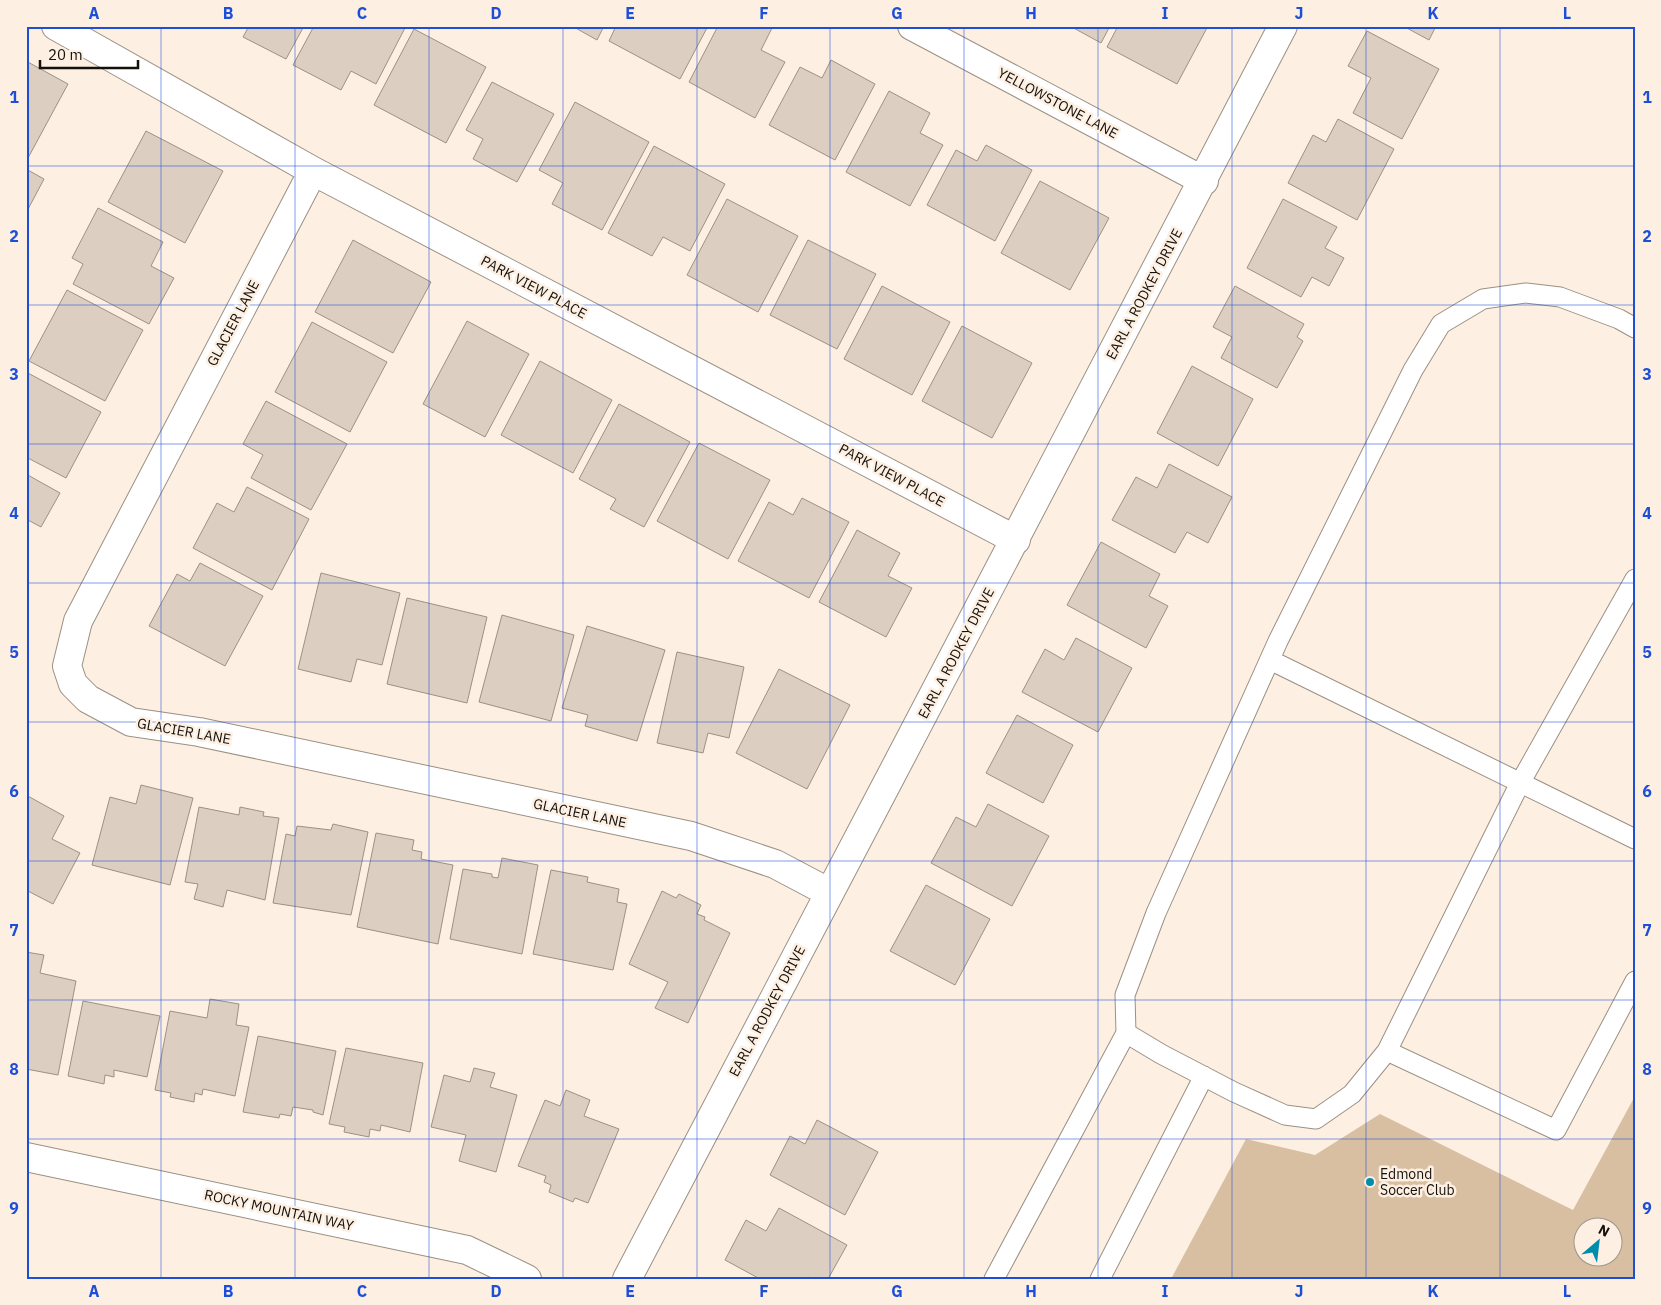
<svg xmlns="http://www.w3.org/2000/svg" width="1661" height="1305" font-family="'IBM Plex Sans',sans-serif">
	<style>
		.green { fill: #d9bfa2; fill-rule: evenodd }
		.building { fill: #dccfc2; stroke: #9d9184 }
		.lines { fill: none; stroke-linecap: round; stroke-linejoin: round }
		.service-casing { stroke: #9b9083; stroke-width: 21 }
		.minor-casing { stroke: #9b9083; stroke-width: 30 }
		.service { stroke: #fff; stroke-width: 19 }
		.minor { stroke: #fff; stroke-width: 28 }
		.grid { fill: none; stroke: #1d4ed8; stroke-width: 1; stroke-opacity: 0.55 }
		.poi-dot { fill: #008caa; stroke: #fdf0e2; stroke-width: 2 }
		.labels { text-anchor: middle; stroke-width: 5; stroke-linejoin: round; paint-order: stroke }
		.street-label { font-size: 14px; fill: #14100b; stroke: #fdf0e2 }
		.poi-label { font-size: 14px; fill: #14100b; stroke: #fdf0e2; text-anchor: start }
		.neatline { fill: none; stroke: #1d4ed8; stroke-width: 2 }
		.grid-label { font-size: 16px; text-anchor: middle; font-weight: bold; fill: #1d4ed8 }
	</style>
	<rect width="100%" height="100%" fill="#fdf0e2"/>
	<path class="green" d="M 1635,1096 L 1635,1279 L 1171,1279 L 1246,1139 L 1315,1155 L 1380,1114 L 1573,1210 ZM 1584,1228 L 1614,1228 L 1614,1258 L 1584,1258 Z"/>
	<path class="building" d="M 249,26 L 304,26 L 286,59 L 243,37 Z
		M 314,26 L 406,26 L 376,84 L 351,71 L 341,90 L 293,65 Z
		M 572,26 L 604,26 L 597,40 Z
		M 616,26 L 708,26 L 680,79 L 609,41 Z
		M 718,26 L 770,26 L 772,28 L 761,50 L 785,62 L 755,118 L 689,82 Z
		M 1070,26 L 1110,26 L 1101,43 Z
		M 1118,26 L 1208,26 L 1177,84 L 1107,47 Z
		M 1403,26 L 1436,26 L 1429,40 Z
		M 414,29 L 486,67 L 446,143 L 374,105 Z
		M 1367,31 L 1439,69 L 1402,139 L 1353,113 L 1371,78 L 1348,66 Z
		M 831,60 L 875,84 L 835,160 L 769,125 L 800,67 L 822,78 Z
		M 26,61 L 68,84 L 28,158 L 26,157 Z
		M 492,82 L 554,114 L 517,182 L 473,159 L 483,139 L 466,130 Z
		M 889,91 L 930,113 L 920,133 L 943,145 L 910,206 L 846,172 Z
		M 575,102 L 649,142 L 602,230 L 552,204 L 563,183 L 539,170 Z
		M 1338,119 L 1394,149 L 1357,220 L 1288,183 L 1313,135 L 1326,142 Z
		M 146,131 L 223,171 L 185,243 L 108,202 Z
		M 986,145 L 1032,170 L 995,241 L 927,205 L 956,150 L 977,161 Z
		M 654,146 L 725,184 L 690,251 L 663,237 L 652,256 L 608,233 Z
		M 26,169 L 44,179 L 26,213 Z
		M 1040,181 L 1109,218 L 1070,290 L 1001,253 Z
		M 727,199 L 798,236 L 758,312 L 687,275 Z
		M 1283,199 L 1337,227 L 1325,248 L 1344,258 L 1329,286 L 1312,277 L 1301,297 L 1247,268 Z
		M 98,208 L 163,242 L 151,266 L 174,278 L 149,324 L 73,284 L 83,264 L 72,258 Z
		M 353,240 L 431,282 L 393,353 L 315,312 Z
		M 808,240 L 876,274 L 837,349 L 770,315 Z
		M 882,286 L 950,322 L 912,395 L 844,359 Z
		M 1235,286 L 1304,324 L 1297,337 L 1303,341 L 1277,388 L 1221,358 L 1232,337 L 1213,327 Z
		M 67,290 L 143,330 L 105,401 L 29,361 Z
		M 467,321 L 529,354 L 485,437 L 423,404 Z
		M 312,322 L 387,362 L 350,432 L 275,392 Z
		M 962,326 L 1032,363 L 992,438 L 922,401 Z
		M 540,361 L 612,400 L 573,473 L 501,435 Z
		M 1192,366 L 1253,399 L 1218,466 L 1157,433 Z
		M 26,372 L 101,412 L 66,478 L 26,457 Z
		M 266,401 L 347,444 L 311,510 L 251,478 L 263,455 L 243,444 Z
		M 619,404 L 690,442 L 644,527 L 610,509 L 616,499 L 579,479 Z
		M 699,443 L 770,480 L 728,559 L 657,521 Z
		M 1169,464 L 1232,497 L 1208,543 L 1187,532 L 1175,553 L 1112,520 L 1136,477 L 1157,488 Z
		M 26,474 L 60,493 L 41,527 L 26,519 Z
		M 247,487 L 309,519 L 272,590 L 193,548 L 217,503 L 234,512 Z
		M 802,498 L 849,522 L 809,598 L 738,561 L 769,502 L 793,515 Z
		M 857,530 L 900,553 L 888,576 L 912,588 L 886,637 L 819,602 Z
		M 1101,542 L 1160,574 L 1149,596 L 1168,606 L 1146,648 L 1067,605 Z
		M 200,563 L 263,596 L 225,666 L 149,626 L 177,574 L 190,581 Z
		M 321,573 L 400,593 L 382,665 L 357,659 L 351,682 L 298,669 Z
		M 407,598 L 487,617 L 467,703 L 387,684 Z
		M 502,615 L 574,635 L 551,721 L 479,702 Z
		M 587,626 L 665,650 L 637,741 L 585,726 L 588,715 L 562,708 Z
		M 1076,638 L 1132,668 L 1098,732 L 1022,692 L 1045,649 L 1064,660 Z
		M 677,652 L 744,667 L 729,738 L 708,733 L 703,753 L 657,743 Z
		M 779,669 L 850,705 L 807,789 L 736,753 Z
		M 1017,715 L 1073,745 L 1043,803 L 986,773 Z
		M 141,785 L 193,798 L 170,885 L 92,865 L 110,797 L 136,804 Z
		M 26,795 L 64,816 L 52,839 L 80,853 L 53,904 L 26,890 Z
		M 988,804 L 1049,836 L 1012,906 L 931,863 L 956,817 L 976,827 Z
		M 199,807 L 239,815 L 240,807 L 264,812 L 263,816 L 279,818 L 265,900 L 227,890 L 223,907 L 194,899 L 198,884 L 185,882 Z
		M 333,824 L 368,832 L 351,915 L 273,903 L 286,834 L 295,836 L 297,826 L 331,830 Z
		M 376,833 L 414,840 L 412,850 L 422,852 L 421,859 L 453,865 L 438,944 L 357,927 Z
		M 502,858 L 538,865 L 522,954 L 450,939 L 463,869 L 492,874 L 492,877 L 498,878 Z
		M 551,870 L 588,877 L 587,882 L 619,889 L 617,902 L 627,904 L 613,970 L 533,954 Z
		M 926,885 L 990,919 L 955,985 L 890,951 Z
		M 662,891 L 676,898 L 679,894 L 701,905 L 697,914 L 705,917 L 704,920 L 730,933 L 688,1023 L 655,1008 L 668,982 L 629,964 Z
		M 26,952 L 44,955 L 40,973 L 76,981 L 58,1075 L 26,1069 Z
		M 210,999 L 239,1004 L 236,1025 L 249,1027 L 235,1096 L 203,1089 L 202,1095 L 195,1093 L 194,1102 L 170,1097 L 171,1093 L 155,1090 L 170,1011 L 207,1018 Z
		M 83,1001 L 160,1016 L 147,1077 L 114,1070 L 114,1077 L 105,1075 L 104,1084 L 68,1076 Z
		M 258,1036 L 336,1051 L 323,1115 L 313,1112 L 313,1110 L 293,1107 L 291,1116 L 280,1114 L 279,1118 L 243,1112 Z
		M 346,1048 L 423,1063 L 410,1132 L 381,1125 L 380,1131 L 370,1129 L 369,1137 L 344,1132 L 345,1127 L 329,1124 Z
		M 474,1068 L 495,1073 L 490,1087 L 517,1095 L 496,1172 L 459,1161 L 466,1135 L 431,1127 L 444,1075 L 470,1082 Z
		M 566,1090 L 590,1100 L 584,1116 L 619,1129 L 588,1203 L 575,1198 L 573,1202 L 549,1192 L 551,1185 L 544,1182 L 546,1176 L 518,1166 L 545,1100 L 560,1106 Z
		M 817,1120 L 878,1152 L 845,1215 L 770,1175 L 790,1136 L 805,1144 Z
		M 779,1208 L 847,1245 L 828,1279 L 811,1279 L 808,1277 L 807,1279 L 760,1279 L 725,1260 L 746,1220 L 766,1231 Z"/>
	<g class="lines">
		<defs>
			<path id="service" d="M 1635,579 L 1520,783 L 1387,1051 L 1556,1130 L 1635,981
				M 1270,660 L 1635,839
				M 1126,1033 L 1161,1054 L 1234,1092 L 1285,1115 L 1316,1119 L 1352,1094 L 1387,1051
				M 994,1279 L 1126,1033 L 1125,995 L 1156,913 L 1278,641 L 1413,370 L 1441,324 L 1483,299 L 1526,293 L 1560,297 L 1619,319 L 1635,328
				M 1100,1279 L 1204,1076"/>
			<path id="minor" d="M 56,26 L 313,171 L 1016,540
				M 912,26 L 1204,181
				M 313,171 L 78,621 L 67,666 L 73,684 L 88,699 L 131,722 L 199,732 L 691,836 L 775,864 L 828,892
				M 26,1157 L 467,1250 L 527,1279
				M 627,1279 C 845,861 1067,445 1283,26"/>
		</defs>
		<use href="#service" class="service-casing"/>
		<use href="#minor" class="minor-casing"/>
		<use href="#service" class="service"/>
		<use href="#minor" class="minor"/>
	</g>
	<path class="grid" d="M 161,26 L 161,1279M 295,26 L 295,1279M 429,26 L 429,1279M 563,26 L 563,1279M 697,26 L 697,1279M 830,26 L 830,1279M 964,26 L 964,1279M 1098,26 L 1098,1279M 1232,26 L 1232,1279M 1366,26 L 1366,1279M 1500,26 L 1500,1279M 26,166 L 1635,166M 26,305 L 1635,305M 26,444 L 1635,444M 26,583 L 1635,583M 26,722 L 1635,722M 26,861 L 1635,861M 26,1000 L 1635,1000M 26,1139 L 1635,1139"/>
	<circle class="poi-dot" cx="1370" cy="1182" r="5"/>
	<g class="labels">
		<g class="street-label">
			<text transform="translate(1058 103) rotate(28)" y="5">YELLOWSTONE LANE</text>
			<text transform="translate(534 287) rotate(28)" y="5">PARK VIEW PLACE</text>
			<text transform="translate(1144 294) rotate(-62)" y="5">EARL A RODKEY DRIVE</text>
			<text transform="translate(233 323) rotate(-62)" y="5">GLACIER LANE</text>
			<text transform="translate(892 475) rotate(28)" y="5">PARK VIEW PLACE</text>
			<text transform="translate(956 653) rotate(-62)" y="5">EARL A RODKEY DRIVE</text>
			<text transform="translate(184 731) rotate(10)" y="5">GLACIER LANE</text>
			<text transform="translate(580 813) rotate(12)" y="5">GLACIER LANE</text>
			<text transform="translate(767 1011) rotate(-62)" y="5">EARL A RODKEY DRIVE</text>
			<text transform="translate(279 1210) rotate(12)" y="5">ROCKY MOUNTAIN WAY</text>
		</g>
		<g class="poi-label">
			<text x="1380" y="1179">Edmond<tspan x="1380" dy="16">Soccer Club</tspan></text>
		</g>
	</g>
	<rect width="1661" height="1305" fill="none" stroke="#fdf0e2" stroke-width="55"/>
	<g transform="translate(1598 1242) rotate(28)"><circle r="24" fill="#fdf0e2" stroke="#a0968c"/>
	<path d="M0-4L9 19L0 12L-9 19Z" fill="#008caa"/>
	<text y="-8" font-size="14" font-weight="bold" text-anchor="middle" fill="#14100b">N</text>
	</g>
	<path d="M40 60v8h98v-8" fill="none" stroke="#14100b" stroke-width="2.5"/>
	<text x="48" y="60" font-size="15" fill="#14100b" stroke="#fdf0e2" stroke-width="4" paint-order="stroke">20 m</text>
	<rect x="28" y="28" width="1606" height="1250" class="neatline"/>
	<g class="grid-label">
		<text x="94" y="19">A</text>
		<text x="228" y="19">B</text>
		<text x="362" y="19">C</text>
		<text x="496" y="19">D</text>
		<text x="630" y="19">E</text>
		<text x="764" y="19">F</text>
		<text x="897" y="19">G</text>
		<text x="1031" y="19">H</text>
		<text x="1165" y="19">I</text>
		<text x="1299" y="19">J</text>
		<text x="1433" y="19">K</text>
		<text x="1567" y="19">L</text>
		<text x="14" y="103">1</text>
		<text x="1647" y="103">1</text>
		<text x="14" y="242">2</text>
		<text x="1647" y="242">2</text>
		<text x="14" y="380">3</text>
		<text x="1647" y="380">3</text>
		<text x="14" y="519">4</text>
		<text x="1647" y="519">4</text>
		<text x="14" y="658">5</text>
		<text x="1647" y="658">5</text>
		<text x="14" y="797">6</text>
		<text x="1647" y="797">6</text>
		<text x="14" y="936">7</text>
		<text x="1647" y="936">7</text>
		<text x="14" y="1075">8</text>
		<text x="1647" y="1075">8</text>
		<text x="14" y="1214">9</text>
		<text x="1647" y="1214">9</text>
		<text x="94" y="1297">A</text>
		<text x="228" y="1297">B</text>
		<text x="362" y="1297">C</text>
		<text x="496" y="1297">D</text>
		<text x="630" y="1297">E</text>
		<text x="764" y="1297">F</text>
		<text x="897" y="1297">G</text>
		<text x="1031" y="1297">H</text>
		<text x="1165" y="1297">I</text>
		<text x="1299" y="1297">J</text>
		<text x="1433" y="1297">K</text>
		<text x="1567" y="1297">L</text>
	</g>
</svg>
